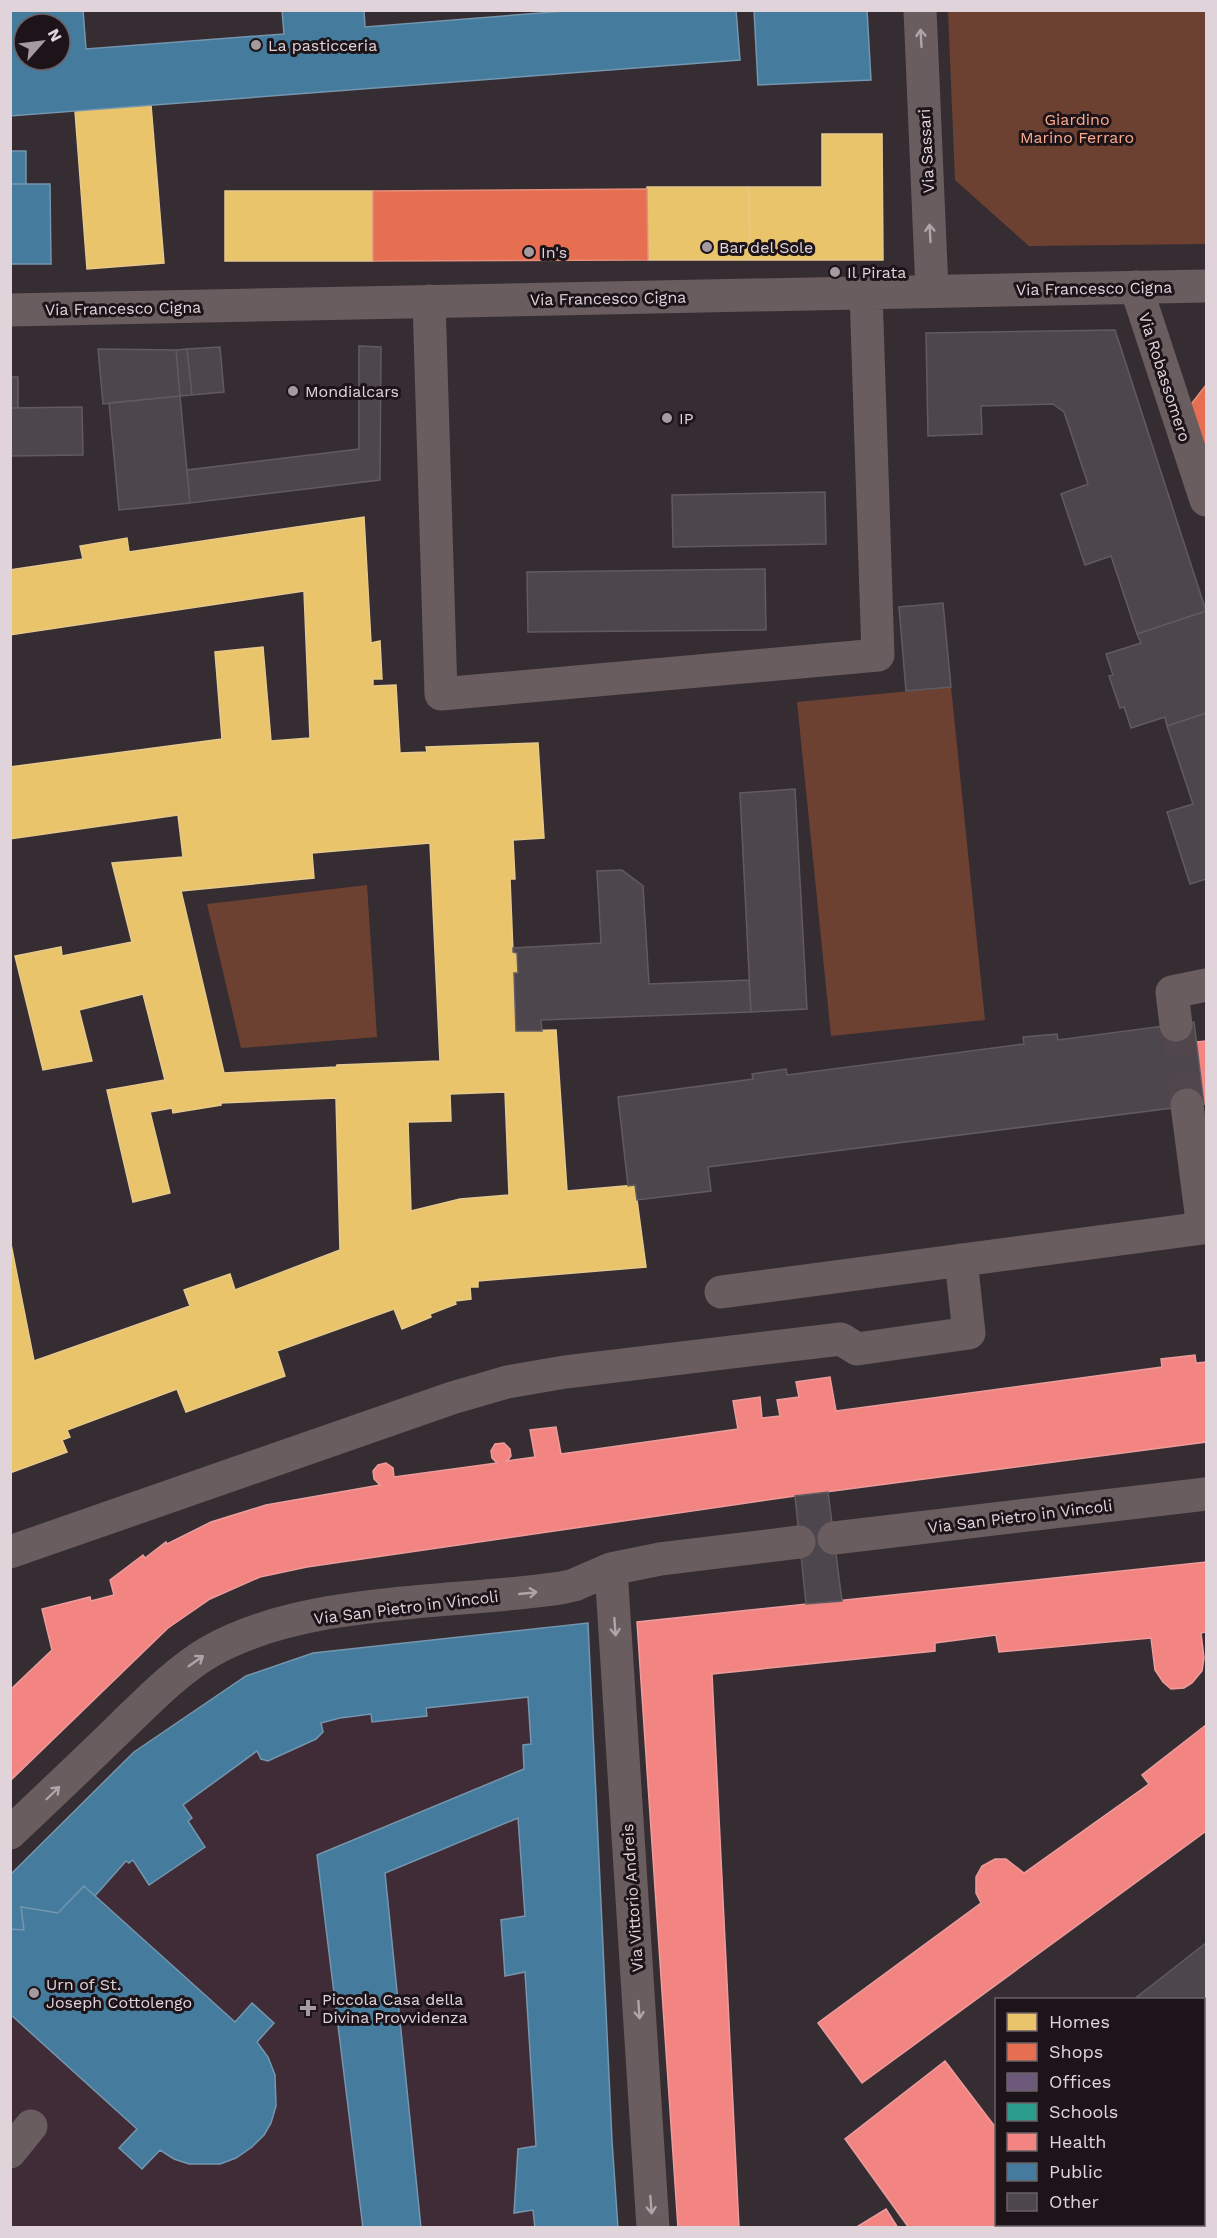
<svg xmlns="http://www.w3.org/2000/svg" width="1217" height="2238" font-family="'Work Sans',sans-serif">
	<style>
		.built { fill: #402c37 }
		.green { fill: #6c4132 }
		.homes { fill: #e9c46a; stroke: #e6c98c; stroke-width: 1.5; fill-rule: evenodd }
		.shops { fill: #e76f51; stroke: #e58d7a; stroke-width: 1.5 }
		.offices { fill: #6d597a; stroke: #907e97; stroke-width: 1.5 }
		.schools { fill: #2a9d8f; stroke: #61aea6; stroke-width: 1.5 }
		.health { fill: #f28482; stroke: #ed9c9c; stroke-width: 1.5 }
		.public { fill: #457b9d; stroke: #7496af; stroke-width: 1.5; fill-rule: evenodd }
		.building { fill: #4d464c; stroke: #615b60; stroke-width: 1.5 }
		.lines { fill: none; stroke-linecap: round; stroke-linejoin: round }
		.minor-tunnel { stroke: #50464b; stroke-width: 33; stroke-dasharray: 33 16; stroke-linecap: butt }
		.minor { stroke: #6a5d5f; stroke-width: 33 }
		.oneway { stroke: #b1a4a9 }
		.poi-dot { fill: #a49a9f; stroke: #1c1418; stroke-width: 2 }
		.labels { text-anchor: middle; stroke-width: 6; stroke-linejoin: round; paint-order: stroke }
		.poi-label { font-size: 16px; fill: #e0d4da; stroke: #1c1418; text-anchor: start }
		.park-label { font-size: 16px; fill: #fcaa8d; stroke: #1c1418 }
		.street-label { font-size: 16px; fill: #e0d4da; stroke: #1c1418 }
	</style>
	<rect width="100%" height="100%" fill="#362d32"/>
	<path class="built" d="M 588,1623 L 612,2141 L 618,2227 L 11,2227 L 10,1875 L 30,1854 L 134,1752 L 246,1676 L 313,1653 Z"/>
	<path class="green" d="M 948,11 L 1206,11 L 1206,244 L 1029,246 L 955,180 Z
		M 951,687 L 985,1020 L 831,1036 L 797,702 Z
		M 367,885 L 377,1037 L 241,1048 L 207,904 Z"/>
	<path class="homes" d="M 151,105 L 164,263 L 87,269 L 75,111 Z
		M 822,134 L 882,134 L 883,260 L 750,260 L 749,187 L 822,187 Z
		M 647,187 L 749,187 L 750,260 L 648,260 Z
		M 225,191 L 373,191 L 373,261 L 225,261 Z
		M 364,517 L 371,643 L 380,641 L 382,679 L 373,679 L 373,686 L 396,685 L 400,753 L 427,752 L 426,747 L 538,743 L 544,838 L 513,840 L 515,879 L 510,879 L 513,952 L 517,953 L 518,973 L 514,973 L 516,1031 L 556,1030 L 567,1191 L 635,1185 L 646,1267 L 478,1281 L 478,1287 L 470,1287 L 471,1299 L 455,1301 L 456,1304 L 430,1314 L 431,1317 L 402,1329 L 394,1309 L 277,1351 L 285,1376 L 186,1412 L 177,1389 L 67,1430 L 70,1437 L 62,1440 L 67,1452 L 10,1473 L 10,1239 L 34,1361 L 190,1306 L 184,1290 L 230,1274 L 235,1290 L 340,1250 L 336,1098 L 221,1103 L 221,1105 L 173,1113 L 172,1108 L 150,1112 L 170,1193 L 133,1202 L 107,1090 L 165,1080 L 143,994 L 79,1010 L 92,1061 L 43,1070 L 15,956 L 61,947 L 62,956 L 132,942 L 112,863 L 183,857 L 178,815 L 10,839 L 10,767 L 222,739 L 215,652 L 263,647 L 271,741 L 310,738 L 304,591 L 10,635 L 10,570 L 83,559 L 80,546 L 127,538 L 129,552 ZM 430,843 L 440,1061 L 337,1065 L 336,1067 L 224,1073 L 181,891 L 314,878 L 312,853 ZM 505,1092 L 509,1195 L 460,1199 L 411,1211 L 408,1122 L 451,1121 L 450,1094 Z"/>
	<path class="shops" d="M 647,189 L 648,260 L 373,261 L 373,191 Z
		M 1206,385 L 1206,460 L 1189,407 Z"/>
	<path class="offices" d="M 1206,2062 L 1206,2189 L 1204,2185 L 1204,2065 Z"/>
	<path class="schools" d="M 1204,2185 L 1206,2189 L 1206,2228 L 1166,2228 L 1164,2224 L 1204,2224 Z"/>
	<path class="health" d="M 1206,1041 L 1206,1103 L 1204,1104 L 1196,1042 Z
		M 1195,1355 L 1196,1363 L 1206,1362 L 1206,1442 L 795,1496 L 307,1567 L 260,1577 L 210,1599 L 168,1628 L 10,1781 L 10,1690 L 52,1650 L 42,1609 L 90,1597 L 91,1601 L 114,1595 L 110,1580 L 143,1555 L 145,1558 L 166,1542 L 167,1544 L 211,1522 L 266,1505 L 380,1485 L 374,1479 L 373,1471 L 378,1465 L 386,1463 L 393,1468 L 394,1477 L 497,1463 L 492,1458 L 491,1451 L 495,1444 L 504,1443 L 510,1449 L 511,1456 L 507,1461 L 535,1457 L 530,1430 L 556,1427 L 561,1454 L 738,1429 L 733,1401 L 760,1397 L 762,1418 L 780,1416 L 777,1400 L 799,1397 L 796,1382 L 830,1377 L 836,1411 L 1162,1367 L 1161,1359 Z
		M 1206,1562 L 1206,1632 L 1201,1633 L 1204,1658 L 1202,1671 L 1192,1683 L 1184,1688 L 1171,1689 L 1163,1682 L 1155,1670 L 1151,1638 L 999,1652 L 996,1635 L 935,1643 L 935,1651 L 712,1674 L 739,2228 L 678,2228 L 637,1622 Z
		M 1206,1725 L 1206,1831 L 862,2083 L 818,2023 L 981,1903 L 976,1893 L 976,1877 L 982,1866 L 995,1859 L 1006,1859 L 1024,1873 L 1149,1784 L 1142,1775 Z
		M 945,2061 L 996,2128 L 996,2224 L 1071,2224 L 1073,2228 L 909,2228 L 845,2139 Z
		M 886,2209 L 898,2228 L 855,2228 Z"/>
	<path class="public" d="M 10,10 L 83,10 L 86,49 L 284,34 L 282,10 L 364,10 L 365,27 L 578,10 L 736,10 L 740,60 L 10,116 ZM 24,24 L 60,24 L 60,60 L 24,60 Z
		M 754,10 L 867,10 L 871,80 L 758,85 Z
		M 10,151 L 26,151 L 26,184 L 10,184 Z
		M 10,184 L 50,184 L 51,264 L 10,264 Z
		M 588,1623 L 612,2141 L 618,2228 L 535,2228 L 533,2210 L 514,2213 L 518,2149 L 536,2146 L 525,1972 L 505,1976 L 501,1920 L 525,1916 L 518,1818 L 385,1873 L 421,2228 L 363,2228 L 317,1855 L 524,1769 L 523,1745 L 531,1744 L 528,1697 L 426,1708 L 427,1716 L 372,1722 L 371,1714 L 340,1718 L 321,1723 L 323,1732 L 316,1739 L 268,1761 L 261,1759 L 257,1751 L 183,1805 L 192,1818 L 188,1821 L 205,1847 L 149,1885 L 133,1860 L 129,1863 L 126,1861 L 95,1896 L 84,1886 L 58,1913 L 21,1907 L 24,1930 L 10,1929 L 10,1875 L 134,1752 L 246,1676 L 313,1653 Z
		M 84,1886 L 235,2022 L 252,2003 L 274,2023 L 257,2042 L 268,2057 L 275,2075 L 276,2106 L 271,2123 L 264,2135 L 252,2147 L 236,2158 L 220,2164 L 189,2164 L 174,2159 L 160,2150 L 142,2169 L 119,2148 L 137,2129 L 10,2014 L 10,1929 L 24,1930 L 21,1907 L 58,1913 Z"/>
	<path class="building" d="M 1115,330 L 1206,611 L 1137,634 L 1111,556 L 1085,565 L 1061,494 L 1088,484 L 1064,412 L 1053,404 L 981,406 L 982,434 L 928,436 L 926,333 Z
		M 359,346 L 381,347 L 380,480 L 190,503 L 187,470 L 359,449 Z
		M 220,347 L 224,392 L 192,395 L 187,349 Z
		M 98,349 L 176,350 L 180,396 L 103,404 Z
		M 187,349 L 192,395 L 180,396 L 176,350 Z
		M 10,377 L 18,377 L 18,408 L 10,408 Z
		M 180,396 L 190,503 L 119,510 L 109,403 Z
		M 82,407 L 83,455 L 10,456 L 10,408 Z
		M 825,492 L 826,544 L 673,547 L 672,495 Z
		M 765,569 L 766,630 L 528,632 L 527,572 Z
		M 943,603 L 951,687 L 906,691 L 899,607 Z
		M 1206,611 L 1206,713 L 1167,726 L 1165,717 L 1131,728 L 1124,707 L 1120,708 L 1109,676 L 1113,675 L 1106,654 L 1141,643 L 1137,634 Z
		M 1206,713 L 1206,879 L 1190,884 L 1167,812 L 1193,804 L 1167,726 Z
		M 795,789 L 807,1009 L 751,1012 L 740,793 Z
		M 622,870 L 643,886 L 649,984 L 749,980 L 751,1012 L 541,1020 L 542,1031 L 516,1031 L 514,973 L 518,973 L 517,953 L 513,952 L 513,948 L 601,943 L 597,871 Z
		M 1194,1022 L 1204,1104 L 708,1167 L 711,1191 L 637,1200 L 635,1185 L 628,1186 L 618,1097 L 753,1079 L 752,1074 L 786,1069 L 787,1075 L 1024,1044 L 1023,1037 L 1057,1034 L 1058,1040 Z
		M 828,1492 L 842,1601 L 806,1604 L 795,1496 Z
		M 1206,1943 L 1206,2034 L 1204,2036 L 1204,2000 L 1133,2000 Z"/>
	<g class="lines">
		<path class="minor-tunnel" d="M 1176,1025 L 1187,1105"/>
		<path class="minor" d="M 920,10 L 932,291
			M 1136,287 L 1206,500
			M 429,301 L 441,694 L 878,655 L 866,292
			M 10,310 L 1206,286
			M 1176,1025 L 1172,992 L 1206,985
			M 721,1292 L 1203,1228 L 1187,1105
			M 834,1538 L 1206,1494
			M 10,1552 L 452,1398 L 507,1382 L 565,1372 L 841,1339 L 857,1349 L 969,1333 L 961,1260
			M 611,1569 L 653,2228
			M 10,1833 C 48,1797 85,1762 122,1726 C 149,1700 177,1671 209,1652 C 304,1597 453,1604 561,1588 L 574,1585 L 611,1569 L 660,1559 L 799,1542
			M 10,2152 L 31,2126"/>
	</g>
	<defs><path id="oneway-shaft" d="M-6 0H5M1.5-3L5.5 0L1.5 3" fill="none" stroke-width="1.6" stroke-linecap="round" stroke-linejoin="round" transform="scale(1.5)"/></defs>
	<g class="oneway">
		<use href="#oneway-shaft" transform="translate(921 38) rotate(-93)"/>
		<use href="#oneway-shaft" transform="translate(930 233) rotate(-93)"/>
		<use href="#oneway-shaft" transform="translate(528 1593) rotate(-6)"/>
		<use href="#oneway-shaft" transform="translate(615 1627) rotate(86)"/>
		<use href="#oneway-shaft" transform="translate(196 1661) rotate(-35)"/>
		<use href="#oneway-shaft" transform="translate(53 1793) rotate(-44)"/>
		<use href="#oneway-shaft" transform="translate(639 2010) rotate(86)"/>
		<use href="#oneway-shaft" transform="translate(651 2205) rotate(86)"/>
	</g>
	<g class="poi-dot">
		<circle cx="256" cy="45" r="6"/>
		<circle cx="707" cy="247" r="6"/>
		<circle cx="529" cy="252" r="6"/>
		<circle cx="835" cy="272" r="6"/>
		<circle cx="293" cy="391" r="6"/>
		<circle cx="667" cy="418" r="6"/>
		<circle cx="34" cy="1993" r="6"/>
		<path d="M305 1999h6v6h6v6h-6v6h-6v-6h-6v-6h6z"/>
	</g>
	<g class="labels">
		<g class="poi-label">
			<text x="268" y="51">La pasticceria</text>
			<text x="719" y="253">Bar del Sole</text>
			<text x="541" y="258">In's</text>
			<text x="847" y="278">Il Pirata</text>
			<text x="305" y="397">Mondialcars</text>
			<text x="679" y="424">IP</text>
			<text x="46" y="1990">Urn of St.<tspan x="46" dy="18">Joseph Cottolengo</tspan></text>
			<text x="322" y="2005">Piccola Casa della<tspan x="322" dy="18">Divina Provvidenza</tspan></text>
		</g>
		<g class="park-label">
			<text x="1077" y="125">Giardino<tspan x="1077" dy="18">Marino Ferraro</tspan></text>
		</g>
		<g class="street-label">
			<text transform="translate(926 151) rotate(-93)" y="6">Via Sassari</text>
			<text transform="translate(1094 288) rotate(-1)" y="6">Via Francesco Cigna</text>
			<text transform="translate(608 298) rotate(-1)" y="6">Via Francesco Cigna</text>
			<text transform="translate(123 308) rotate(-1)" y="6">Via Francesco Cigna</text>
			<text transform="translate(1165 377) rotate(72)" y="6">Via Robassomero</text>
			<text transform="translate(1020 1516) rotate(-7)" y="6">Via San Pietro in Vincoli</text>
			<text transform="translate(406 1607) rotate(-7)" y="6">Via San Pietro in Vincoli</text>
			<text transform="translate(632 1898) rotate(-94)" y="6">Via Vittorio Andreis</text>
		</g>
	</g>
	<rect width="1217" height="2238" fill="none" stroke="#e0d4da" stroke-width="24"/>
	<rect x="995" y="1998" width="210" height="228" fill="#1c1418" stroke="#6a6166" stroke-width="1.5"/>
	<rect x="1007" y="2013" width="30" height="18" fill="#e9c46a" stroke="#6a6166" stroke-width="1.5"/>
	<text x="1049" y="2028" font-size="18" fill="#e0d4da">Homes</text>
	<rect x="1007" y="2043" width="30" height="18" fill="#e76f51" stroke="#6a6166" stroke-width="1.5"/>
	<text x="1049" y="2058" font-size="18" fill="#e0d4da">Shops</text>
	<rect x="1007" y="2073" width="30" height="18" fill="#6d597a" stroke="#6a6166" stroke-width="1.5"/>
	<text x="1049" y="2088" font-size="18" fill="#e0d4da">Offices</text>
	<rect x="1007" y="2103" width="30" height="18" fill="#2a9d8f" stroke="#6a6166" stroke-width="1.5"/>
	<text x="1049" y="2118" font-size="18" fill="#e0d4da">Schools</text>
	<rect x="1007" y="2133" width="30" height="18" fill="#f28482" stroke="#6a6166" stroke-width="1.5"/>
	<text x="1049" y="2148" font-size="18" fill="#e0d4da">Health</text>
	<rect x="1007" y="2163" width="30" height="18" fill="#457b9d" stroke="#6a6166" stroke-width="1.5"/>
	<text x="1049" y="2178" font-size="18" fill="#e0d4da">Public</text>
	<rect x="1007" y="2193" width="30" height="18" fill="#4d464c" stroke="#6a6166" stroke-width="1.5"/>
	<text x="1049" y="2208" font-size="18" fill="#e0d4da">Other</text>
	<g transform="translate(42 42) rotate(62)"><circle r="28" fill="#1c1418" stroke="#6a6166" stroke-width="1.5"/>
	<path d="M0-4.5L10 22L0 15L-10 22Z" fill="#a49a9f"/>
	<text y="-9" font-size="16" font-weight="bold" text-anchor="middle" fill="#e0d4da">N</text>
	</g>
</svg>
